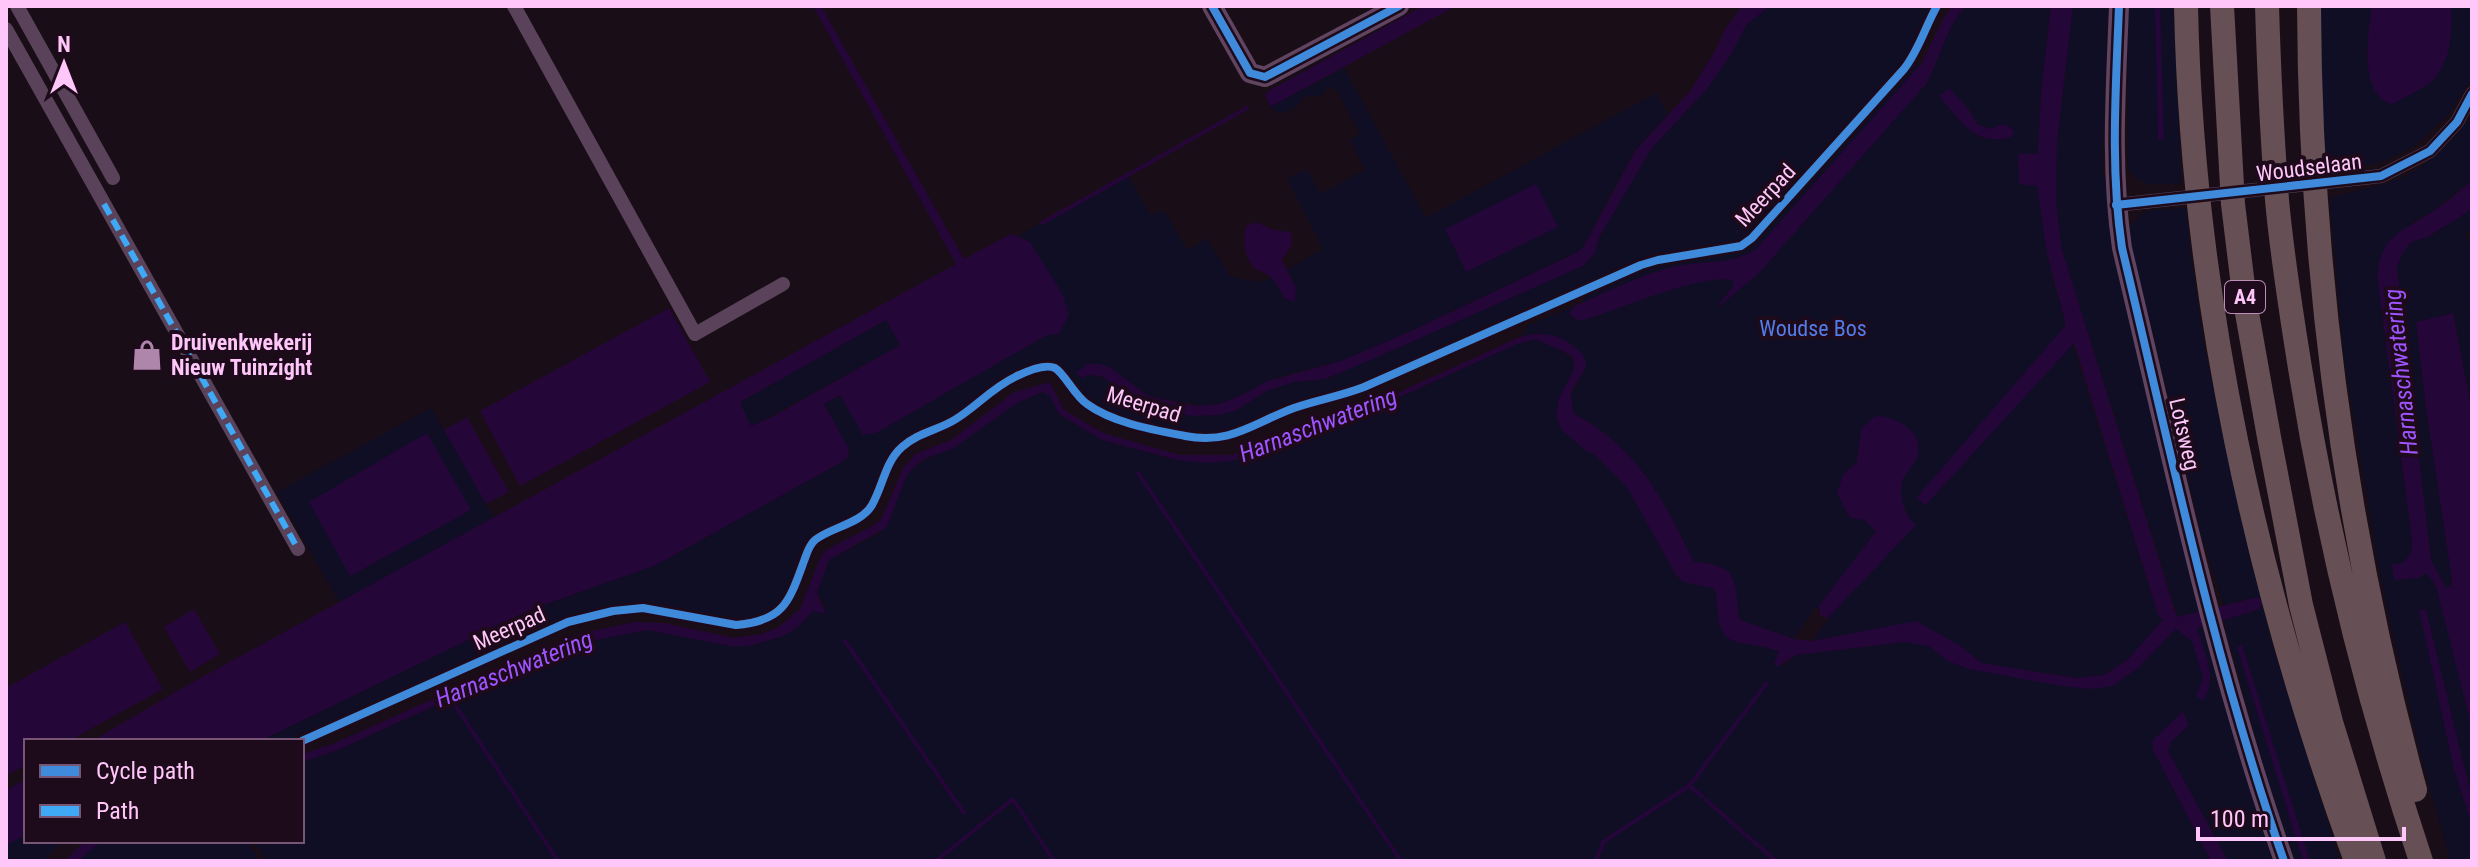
<svg xmlns="http://www.w3.org/2000/svg" width="2478" height="867" font-family="'Roboto Condensed',sans-serif">
	<style>
		.green { fill: #0f0e25; fill-rule: evenodd }
		.water { fill: #250638; fill-rule: evenodd }
		.lines { fill: none; stroke-linecap: round; stroke-linejoin: round }
		.stream { stroke: #250638; stroke-width: 4 }
		.street { stroke: #5a425a; stroke-width: 14 }
		.secondary { stroke: #614560; stroke-width: 20 }
		.highway { stroke: #664f55; stroke-width: 24 }
		.quiet { stroke: #3fa9f5; stroke-width: 6; stroke-dasharray: 12 6; stroke-linecap: butt }
		.cycleway-casing { stroke: #1d0a1a; stroke-width: 13 }
		.cycleway { stroke: #408adc; stroke-width: 8 }
		.labels { text-anchor: middle; stroke-width: 8; stroke-linejoin: round; paint-order: stroke }
		.shield { fill: #1d0a1a; stroke: #bb8eb7; stroke-width: 2 }
		.shield-label { font-size: 20px; font-weight: bold; fill: #ffc6fa }
		.street-label { font-size: 22px; fill: #ffc6fa; stroke: #1d0a1a }
		.park-label { font-size: 22px; fill: #537ce8; stroke: #1d0a1a }
		.poi-label { font-size: 22px; font-weight: bold; fill: #ffc6fa; stroke: #1d0a1a; text-anchor: start }
		.water-label { font-size: 24px; font-style: italic; fill: #9f54ff; stroke: #1d0a1a }
	</style>
	<rect width="100%" height="100%" fill="#190e17"/>
	<path class="green" d="M 1770,6 L 1930,6 L 1912,50 L 1915,60 L 1928,81 C 1939,60 1948,22 1966,7 L 2051,6 L 2041,92 L 2038,154 L 2018,154 L 2037,185 L 2047,254 L 2055,288 L 2158,615 L 2163,620 L 2127,660 L 2104,675 L 2077,678 L 1982,663 L 1972,655 L 1859,632 L 1812,641 L 1835,609 L 1814,609 L 1794,639 L 1740,620 L 1739,612 L 1711,563 L 1694,563 C 1665,502 1638,447 1574,414 L 1571,395 L 1584,371 L 1582,354 C 1562,338 1548,331 1522,336 L 1527,326 L 1574,306 L 1570,314 L 1575,320 L 1580,321 L 1588,282 C 1508,317 1430,354 1349,387 C 1327,396 1302,397 1280,406 C 1257,415 1238,431 1213,433 C 1182,435 1122,420 1096,404 C 1080,394 1070,373 1058,365 C 1051,360 1042,362 1035,365 C 1018,370 1000,378 986,388 C 976,395 968,405 959,412 C 937,428 909,430 892,452 C 878,468 878,496 862,510 C 847,522 821,524 810,540 C 794,562 796,598 769,613 C 737,631 675,603 638,603 C 610,603 582,613 556,622 L 325,727 L 287,741 L 260,741 L 530,610 L 656,565 L 840,463 L 848,457 L 849,449 L 824,404 L 841,395 L 863,434 L 1047,335 L 1059,334 L 1030,242 L 1018,236 L 1128,175 L 1150,215 L 1160,211 L 1166,213 L 1187,250 L 1207,239 L 1231,277 L 1260,282 L 1272,278 L 1284,298 L 1293,278 L 1287,270 L 1323,249 L 1287,179 L 1307,169 L 1320,194 L 1365,170 L 1350,140 L 1360,134 L 1337,91 L 1332,87 L 1326,89 L 1323,95 L 1304,97 C 1295,108 1292,112 1277,113 L 1270,107 L 1344,68 L 1426,218 L 1656,93 L 1668,114 L 1634,151 L 1581,250 L 1409,332 L 1341,361 L 1288,374 L 1267,381 L 1230,401 L 1205,406 L 1148,396 L 1111,368 L 1088,375 L 1107,378 L 1143,404 L 1235,411 L 1267,391 L 1294,382 L 1325,379 L 1583,266 L 1595,253 L 1599,238 L 1651,149 L 1707,89 L 1732,53 L 1746,25 ZM 1940,96 L 1970,111 L 1977,124 L 1990,129 L 2011,128 L 2003,139 L 1979,137 Z
		M 2073,6 L 2108,6 L 2102,174 L 2107,177 L 2107,205 L 2112,244 L 2199,611 L 2178,617 L 2062,250 L 2056,201 L 2057,142 Z
		M 2127,6 L 2174,6 L 2181,183 C 2159,185 2139,189 2128,167 Z
		M 2312,6 L 2372,6 L 2366,60 L 2432,81 C 2449,61 2453,32 2451,6 L 2472,6 L 2472,79 L 2447,116 L 2414,146 L 2395,156 L 2375,164 L 2318,172 Z
		M 2472,115 L 2472,180 L 2433,211 L 2412,223 L 2377,276 L 2412,540 L 2411,553 L 2403,563 L 2428,573 L 2440,596 L 2472,729 L 2472,799 L 2426,610 L 2420,611 L 2454,769 L 2472,826 L 2472,861 L 2450,861 L 2419,748 L 2380,574 L 2344,358 L 2330,199 C 2348,192 2366,189 2385,184 C 2423,173 2449,146 2472,115 Z
		M 2187,208 L 2189,245 L 2204,345 L 2237,498 L 2271,640 L 2340,861 L 2295,861 L 2262,762 L 2223,619 L 2259,609 L 2258,597 L 2224,605 L 2203,540 L 2151,324 L 2127,244 L 2128,228 L 2143,213 L 2153,210 Z
		M 2472,209 L 2472,230 L 2465,233 L 2472,247 L 2472,305 L 2469,308 L 2472,326 L 2472,411 L 2454,314 L 2416,322 L 2426,408 L 2452,580 L 2451,585 L 2446,588 L 2431,560 L 2397,268 L 2402,254 L 2411,242 L 2428,237 Z
		M 886,320 L 900,345 L 751,427 L 740,402 Z
		M 1535,339 C 1601,366 1564,366 1556,416 L 1586,451 L 1594,454 L 1627,487 L 1676,575 L 1691,584 L 1712,587 L 1716,592 L 1717,614 L 1764,647 L 1779,651 L 1777,660 L 1783,666 L 1796,655 L 1905,642 L 1929,646 L 1948,661 L 2002,675 L 2091,689 L 2176,628 L 2203,626 L 2278,861 L 2228,861 L 2168,751 L 2171,742 L 2189,725 L 2183,712 L 2152,744 L 2153,750 L 2211,861 L 267,861 L 254,841 L 302,841 L 302,762 L 338,750 L 566,646 L 647,630 L 730,646 L 749,646 L 784,636 L 799,626 L 813,611 L 825,614 L 824,603 L 817,593 L 829,560 L 880,533 L 906,477 L 914,467 L 1017,403 L 1043,392 L 1050,396 L 1059,415 L 1102,440 L 1177,460 L 1231,461 L 1246,457 L 1296,433 L 1362,414 L 1515,345 Z
		M 431,408 L 494,518 L 339,602 L 277,492 Z
		M 26,834 L 26,841 L 63,841 L 43,861 L 6,861 L 6,846 Z
		M 102,841 L 247,841 L 260,861 L 78,861 Z"/>
	<path class="water" d="M 813,6 L 821,6 L 964,259 L 1011,234 L 1030,242 L 1063,295 L 1069,315 L 1059,334 L 1047,335 L 876,433 L 863,435 L 840,395 L 824,404 L 849,449 L 848,457 L 840,463 L 656,565 L 530,610 L 260,741 L 92,741 L 184,687 L 956,264 ZM 886,320 L 900,345 L 772,417 L 751,426 L 740,402 Z
		M 1423,6 L 1456,6 L 1270,107 L 1265,95 L 1270,90 Z
		M 1742,6 L 1770,6 L 1746,25 L 1732,53 L 1707,89 L 1651,149 L 1599,238 L 1595,253 L 1583,266 L 1366,362 L 1325,379 L 1294,382 L 1267,391 L 1235,411 L 1218,415 L 1192,416 L 1162,411 L 1143,404 L 1101,376 L 1088,375 L 1083,378 L 1076,373 L 1087,364 L 1099,364 L 1111,368 L 1148,396 L 1196,406 L 1219,404 L 1240,396 L 1267,381 L 1341,361 L 1409,332 L 1578,252 L 1584,246 L 1635,151 L 1690,91 L 1715,51 L 1725,29 Z
		M 1952,6 L 1968,6 C 1950,16 1938,64 1926,84 L 1759,273 L 1716,309 L 1733,286 L 1732,280 C 1699,273 1615,312 1579,321 L 1569,314 L 1574,306 C 1606,293 1639,275 1672,267 C 1701,260 1731,266 1756,249 L 1921,64 L 1942,21 Z
		M 2051,6 L 2073,6 L 2057,142 L 2056,201 L 2062,250 L 2177,617 L 2258,597 L 2262,602 L 2260,609 L 2197,628 C 2204,652 2219,678 2203,701 L 2196,696 L 2203,678 L 2192,641 L 2176,629 L 2138,668 L 2112,686 L 2091,689 L 2062,686 L 1969,669 L 1948,661 L 1929,646 L 1905,642 L 1796,655 L 1777,667 L 1774,664 L 1779,651 C 1729,636 1719,654 1716,592 L 1712,588 L 1683,582 L 1676,575 L 1627,487 L 1594,454 L 1586,451 L 1562,430 L 1556,416 L 1559,398 L 1574,369 L 1573,358 L 1567,353 L 1535,339 L 1515,345 L 1362,414 L 1296,433 L 1246,457 L 1231,461 L 1207,463 L 1177,460 L 1102,440 L 1059,414 L 1050,396 L 1043,392 L 1017,403 L 954,448 L 924,459 L 914,467 L 906,477 L 887,527 L 829,560 L 817,593 L 826,614 L 813,611 L 799,626 L 783,636 L 749,646 L 730,646 L 647,630 L 566,646 L 338,750 L 302,762 L 302,754 L 335,743 L 574,635 L 634,622 L 664,623 L 734,638 L 761,634 L 779,627 L 800,609 L 820,558 L 826,550 L 874,525 L 881,519 L 903,468 L 915,454 L 951,440 L 1014,392 L 1050,382 L 1064,410 L 1103,433 L 1180,455 L 1232,455 L 1296,426 L 1359,408 L 1395,394 L 1522,336 C 1544,331 1563,335 1579,351 C 1582,355 1585,355 1586,361 C 1587,374 1572,384 1571,396 C 1571,401 1573,409 1574,414 C 1638,447 1664,501 1694,562 C 1743,565 1733,583 1740,620 L 1794,639 L 1812,641 L 1916,621 L 1959,645 L 1982,663 L 2077,678 L 2104,675 L 2127,660 L 2163,620 L 2158,615 L 2074,343 L 1925,506 L 1917,497 L 2066,325 L 2047,254 L 2037,186 L 2019,184 L 2018,154 L 2038,154 L 2041,92 Z
		M 2155,6 L 2160,6 L 2164,140 L 2158,139 Z
		M 2372,6 L 2451,6 C 2453,29 2451,64 2432,81 C 2421,90 2405,97 2392,104 C 2358,97 2368,32 2372,6 Z
		M 1949,88 L 1970,111 L 1977,124 L 1990,129 C 2001,125 2004,121 2014,132 L 2012,137 C 1974,147 1962,122 1939,96 Z
		M 2472,180 L 2472,209 L 2428,237 L 2411,242 L 2402,254 L 2397,268 L 2431,560 L 2446,588 L 2451,585 L 2452,580 L 2426,408 L 2416,322 L 2453,313 L 2472,411 L 2472,729 L 2436,586 L 2427,573 L 2418,578 L 2394,580 L 2392,565 L 2403,563 L 2411,553 L 2412,540 L 2377,276 C 2382,234 2400,233 2432,212 C 2446,203 2460,191 2472,180 Z
		M 1536,184 L 1558,227 L 1466,272 L 1445,229 Z
		M 1256,222 L 1274,230 L 1291,232 L 1292,244 L 1282,260 L 1296,288 L 1295,302 L 1284,298 C 1278,285 1271,273 1256,270 C 1244,257 1241,241 1247,225 Z
		M 669,308 L 710,382 L 520,486 L 480,411 Z
		M 1875,416 C 1896,416 1926,432 1917,458 C 1914,466 1906,471 1903,479 C 1898,495 1904,515 1916,525 L 1828,618 L 1820,616 L 1819,606 L 1876,531 L 1864,520 L 1850,518 L 1837,494 L 1843,474 L 1857,462 L 1861,429 Z
		M 467,417 L 509,492 L 486,504 L 444,430 Z
		M 427,433 L 471,510 L 350,576 L 309,502 Z
		M 194,609 L 220,654 L 190,672 L 164,627 Z
		M 2426,609 L 2472,799 L 2472,826 L 2454,769 L 2419,610 Z
		M 125,622 L 163,689 L 69,741 L 26,741 L 26,765 L 6,776 L 6,688 Z
		M 2242,645 L 2310,861 L 2303,861 L 2237,647 Z
		M 2183,711 L 2189,725 L 2171,742 L 2168,751 L 2228,861 L 2211,861 L 2153,750 L 2152,741 Z
		M 26,779 L 26,834 L 6,846 L 6,790 Z
		M 85,841 L 102,841 L 78,861 L 65,861 Z"/>
	<g class="lines">
		<path class="stream" d="M 1042,223 L 1247,108
			M 1138,473 L 1401,861
			M 845,641 L 964,813
			M 449,696 L 558,861
			M 1689,786 L 1702,796
			M 1706,800 L 1776,861
			M 936,861 L 1013,799 L 1054,861
			M 1596,861 L 1603,842 L 1689,786 L 1766,684"/>
		<path class="street" d="M 17,6 L 113,178
			M 514,6 L 695,334 L 783,284
			M 6,29 L 298,549
			M 2116,205 L 2381,176 L 2430,151 L 2457,122 L 2472,94"/>
		<path class="secondary" d="M 1212,6 L 1250,73 L 1265,77 L 1399,6
			M 2119,6 C 2116,87 2110,167 2122,248 C 2171,453 2214,661 2284,861"/>
		<path class="highway" d="M 2186,6 C 2192,297 2257,589 2356,861
			M 2222,6 L 2233,204 L 2245,302 L 2269,437 L 2301,605 L 2331,722 L 2374,861
			M 2267,6 C 2269,71 2272,135 2277,200 C 2282,256 2291,312 2300,368 C 2327,536 2367,699 2421,861
			M 2309,6 C 2310,270 2346,535 2415,790"/>
		<path class="quiet" d="M 104,204 L 298,549"/>
		<defs>
			<path id="cycleway" d="M 1212,6 L 1250,73 L 1265,77 L 1399,6
				M 2119,6 C 2116,87 2110,167 2122,248 C 2171,453 2214,661 2284,861
				M 2116,205 L 2381,176 L 2430,151 L 2457,122 L 2472,94
				M 302,741 L 568,622 L 613,611 L 643,608 L 736,625 C 784,621 789,602 804,561 C 807,553 809,545 815,540 C 831,527 861,524 872,505 C 883,486 885,462 902,447 C 917,433 939,430 956,419 C 977,406 992,388 1015,377 C 1025,372 1044,363 1055,368 C 1064,373 1075,396 1087,404 C 1113,423 1154,430 1185,436 C 1231,445 1253,423 1294,408 C 1317,400 1341,396 1364,387 L 1641,265 L 1658,260 L 1741,246 L 1752,238 L 1904,69 C 1919,50 1925,27 1937,6"/>
		</defs>
		<use href="#cycleway" class="cycleway-casing"/>
		<use href="#cycleway" class="cycleway"/>
	</g>
	<defs>
		<symbol id="shop-bare" viewBox="-9 -9 18 18"><path d="M-5-2.5h2.3a2.7 3.5 0 0 1 5.4 0H5L5.5 6h-11ZM-1.5-2.5h3a1.5 2.3 0 0 0-3 0Z" fill="#ae86ab" stroke="#1d0a1a" stroke-width="2.5" paint-order="stroke"/></symbol>
	</defs>
	<g fill-rule="evenodd">
		<use href="#shop-bare" x="125" y="333" width="44" height="44"/>
	</g>
	<g class="labels">
		<rect class="shield" x="2225" y="281" width="40" height="32" rx="6"/>
		<g class="shield-label">
			<text x="2245" y="304">A4</text>
		</g>
		<g class="street-label">
			<text transform="translate(2309 167) rotate(-7)" y="8">Woudselaan</text>
			<text transform="translate(1765 195) rotate(-47)" y="8">Meerpad</text>
			<text transform="translate(1144 404) rotate(17)" y="8">Meerpad</text>
			<text transform="translate(2185 434) rotate(77)" y="8">Lotsweg</text>
			<text transform="translate(509 628) rotate(-24)" y="8">Meerpad</text>
		</g>
		<g class="park-label">
			<text x="1813" y="336">Woudse Bos</text>
		</g>
		<g class="poi-label">
			<text x="171" y="350">Druivenkwekerij<tspan x="171" dy="25">Nieuw Tuinzight</tspan></text>
		</g>
		<g class="water-label">
			<text transform="translate(2401 372) rotate(-96)" y="8">Harnaschwatering</text>
			<text transform="translate(1318 425) rotate(-21)" y="8">Harnaschwatering</text>
			<text transform="translate(514 669) rotate(-22)" y="8">Harnaschwatering</text>
		</g>
	</g>
	<rect width="2478" height="867" fill="none" stroke="#ffc6fa" stroke-width="16"/>
	<rect x="24" y="739" width="280" height="104" fill="#1d0a1a" stroke="#775574" stroke-width="2"/>
	<rect x="40" y="765" width="40" height="12" fill="#408adc" stroke="#775574" stroke-width="2"/>
	<text x="96" y="779" font-size="24" fill="#ffc6fa">Cycle path</text>
	<rect x="40" y="805" width="40" height="12" fill="#3fa9f5" stroke="#775574" stroke-width="2"/>
	<text x="96" y="819" font-size="24" fill="#ffc6fa">Path</text>
	<g transform="translate(64 64)" stroke="#1d0a1a" stroke-width="6" paint-order="stroke">
	<path d="M0-6L14 30L0 20L-14 30Z" fill="#ffc6fa"/>
	<text y="-12" font-size="22" font-weight="bold" text-anchor="middle" fill="#ffc6fa">N</text>
	</g>
	<path d="M2198 827v12h206v-12" fill="none" stroke="#ffc6fa" stroke-width="4"/>
	<text x="2210" y="827" font-size="24" fill="#ffc6fa" stroke="#1d0a1a" stroke-width="6" paint-order="stroke">100 m</text>
</svg>
